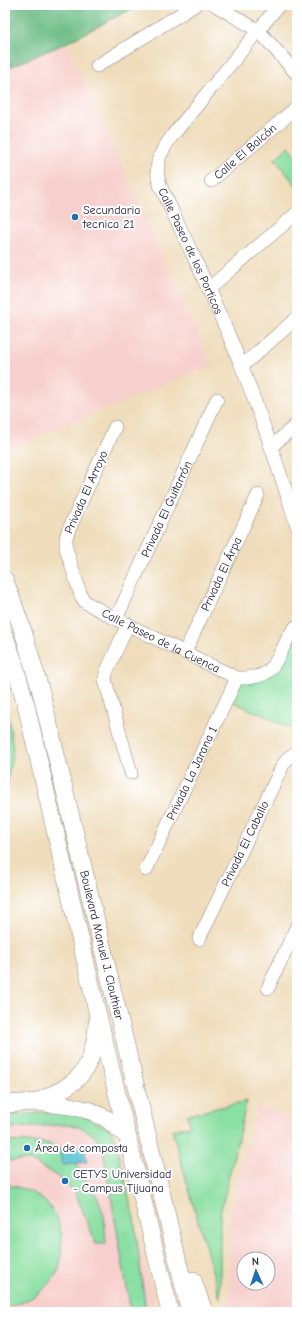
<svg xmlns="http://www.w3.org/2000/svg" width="302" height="1317" font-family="'Comic Neue',sans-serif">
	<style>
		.built { fill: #f7d0cd; fill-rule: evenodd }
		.green { fill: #8adfa2; stroke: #56806e }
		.forest { fill: #6fbe88; stroke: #487062 }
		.water { fill: #58c3d2; stroke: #3d7286 }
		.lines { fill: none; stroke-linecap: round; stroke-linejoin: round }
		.minor-casing { stroke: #887f7a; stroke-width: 14 }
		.major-casing { stroke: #887f7a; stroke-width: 18 }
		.minor { stroke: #fff; stroke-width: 13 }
		.major { stroke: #fff; stroke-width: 17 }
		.poi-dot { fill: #1f6fb2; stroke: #fff; stroke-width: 1.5 }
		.labels { text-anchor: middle; stroke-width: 4; stroke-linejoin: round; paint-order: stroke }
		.street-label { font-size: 12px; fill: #22223b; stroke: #fff }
		.poi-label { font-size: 12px; fill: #22223b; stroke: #fff; text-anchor: start }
	</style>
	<rect width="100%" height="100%" fill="#fff"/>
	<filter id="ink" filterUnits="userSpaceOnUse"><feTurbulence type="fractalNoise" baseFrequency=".025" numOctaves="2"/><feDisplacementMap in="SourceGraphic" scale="8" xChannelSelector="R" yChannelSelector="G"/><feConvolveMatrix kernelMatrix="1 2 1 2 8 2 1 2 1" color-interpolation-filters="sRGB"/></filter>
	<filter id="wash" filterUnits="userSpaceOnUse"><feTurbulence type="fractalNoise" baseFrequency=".012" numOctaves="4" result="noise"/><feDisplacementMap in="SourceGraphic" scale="16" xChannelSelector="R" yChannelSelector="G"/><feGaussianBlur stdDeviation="0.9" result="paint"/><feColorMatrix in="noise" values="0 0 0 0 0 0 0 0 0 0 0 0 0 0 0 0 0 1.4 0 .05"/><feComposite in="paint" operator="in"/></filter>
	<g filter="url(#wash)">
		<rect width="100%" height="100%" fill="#efdcba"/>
		<path class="built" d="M 66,43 L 212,365 L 5,450 L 5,69 Z
			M 257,1105 L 297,1122 L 297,1312 L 230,1312 L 230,1215 ZM 244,1259 L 268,1259 L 268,1283 L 244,1283 Z
			M 56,1111 L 115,1138 L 156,1312 L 5,1312 L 5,1116 Z"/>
		<path class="green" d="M 289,146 L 297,157 L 297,187 L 275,159 Z
			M 297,626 L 297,731 L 227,699 L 237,678 L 260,676 Z
			M 5,694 L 13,749 L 5,798 Z
			M 247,1101 L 220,1214 L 220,1298 L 172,1130 L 190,1126 L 187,1115 Z
			M 71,1110 L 110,1129 L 115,1138 L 134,1218 L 146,1312 L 131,1312 L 102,1145 C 85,1122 68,1124 43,1126 C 30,1127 18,1128 5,1128 L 5,1116 Z
			M 5,1141 L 47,1143 L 60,1149 L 62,1165 L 76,1164 L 98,1198 L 104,1216 L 106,1244 L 96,1244 L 75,1192 L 55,1175 L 30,1160 L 5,1161 Z
			M 5,1185 C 42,1189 66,1213 61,1251 C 61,1257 61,1264 59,1269 C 50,1289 26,1305 5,1306 Z"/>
		<path class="forest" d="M 5,5 L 139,5 L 66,43 L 5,69 Z"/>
		<path class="water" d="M 84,1146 L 87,1162 L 62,1165 L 60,1149 Z"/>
	</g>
	<g filter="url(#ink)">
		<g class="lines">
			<defs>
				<g id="minor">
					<path d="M 215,5 L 259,31 L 297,74"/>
					<path id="s1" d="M 279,5 L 172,136 C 160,153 153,164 160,185 C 188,245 217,304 241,365 C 262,418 280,472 297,526"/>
					<path d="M 97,66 L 195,5"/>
					<path id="s2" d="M 211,181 L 297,107"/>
					<path d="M 208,289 L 297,213"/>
					<path d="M 242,366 L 297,318"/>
					<path id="s3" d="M 115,427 L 69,529 L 66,538 L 66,548 L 81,596 L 85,602 L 116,619 L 237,678 C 269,679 272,670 285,644 C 288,637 291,631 297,626"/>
					<path d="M 271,447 L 297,424"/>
					<path id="s4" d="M 116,619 L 217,399"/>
					<path d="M 128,624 L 106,673 L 105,680 L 131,773"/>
					<path id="s5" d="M 185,652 L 258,495"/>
					<path id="s6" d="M 146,870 L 237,678"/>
					<path id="s7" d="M 199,939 L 283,765 L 288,758 L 297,752"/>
					<path d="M 268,988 L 297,926"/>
				</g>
				<g id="major">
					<path id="s8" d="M 5,580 L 23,631 L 41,692 L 190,1312"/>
					<path d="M 5,637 L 13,659 L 26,705 L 97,1011 L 170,1312"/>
					<path d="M 37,1102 C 52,1094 72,1087 82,1073 C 92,1060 96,1039 97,1023"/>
					<path d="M 5,1104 L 37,1102 L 70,1106 L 91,1111 L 107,1119 L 128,1137"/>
					<path d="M 193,1280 L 204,1312"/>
				</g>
			</defs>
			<use href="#minor" class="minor-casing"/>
			<use href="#major" class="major-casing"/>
			<use href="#minor" class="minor"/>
			<use href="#major" class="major"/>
		</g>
	</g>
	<g class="poi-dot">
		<circle cx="75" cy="217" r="4"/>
		<circle cx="27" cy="1148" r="4"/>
		<circle cx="65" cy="1181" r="4"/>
	</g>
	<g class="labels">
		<g class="street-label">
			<text dy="4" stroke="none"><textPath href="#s2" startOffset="45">Calle El Balcón</textPath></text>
			<text dy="4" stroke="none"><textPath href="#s1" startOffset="295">Calle Paseo de los Porticos</textPath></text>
			<text transform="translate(86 492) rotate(-66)" y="4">Privada El Arroyo</text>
			<text dy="4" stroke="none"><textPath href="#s4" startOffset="121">Privada El Guitarrón</textPath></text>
			<text dy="4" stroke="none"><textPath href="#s5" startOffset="86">Privada El Árpa</textPath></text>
			<text dy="4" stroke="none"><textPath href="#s3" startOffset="274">Calle Paseo de la Cuenca</textPath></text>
			<text dy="4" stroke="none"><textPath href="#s6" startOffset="107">Privada La Jarana 1</textPath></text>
			<text dy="4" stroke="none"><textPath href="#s7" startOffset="106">Privada El Caballo</textPath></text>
			<text dy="4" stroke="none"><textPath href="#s8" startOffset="378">Boulevard Manuel J. Clouthier</textPath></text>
		</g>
		<g class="poi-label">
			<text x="83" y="214">Secundaria<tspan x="83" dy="14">tecnica 21</tspan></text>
			<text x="35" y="1152">Área de composta</text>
			<text x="73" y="1178">CETYS Universidad<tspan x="73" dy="14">- Campus Tijuana</tspan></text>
		</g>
	</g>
	<rect width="302" height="1317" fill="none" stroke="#fff" stroke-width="20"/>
	<g transform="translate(256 1271) rotate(357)"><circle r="19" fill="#ffffff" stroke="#a7a7b1"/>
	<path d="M0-3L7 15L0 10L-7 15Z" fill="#1f6fb2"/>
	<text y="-6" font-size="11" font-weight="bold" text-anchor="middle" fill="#22223b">N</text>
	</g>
</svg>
